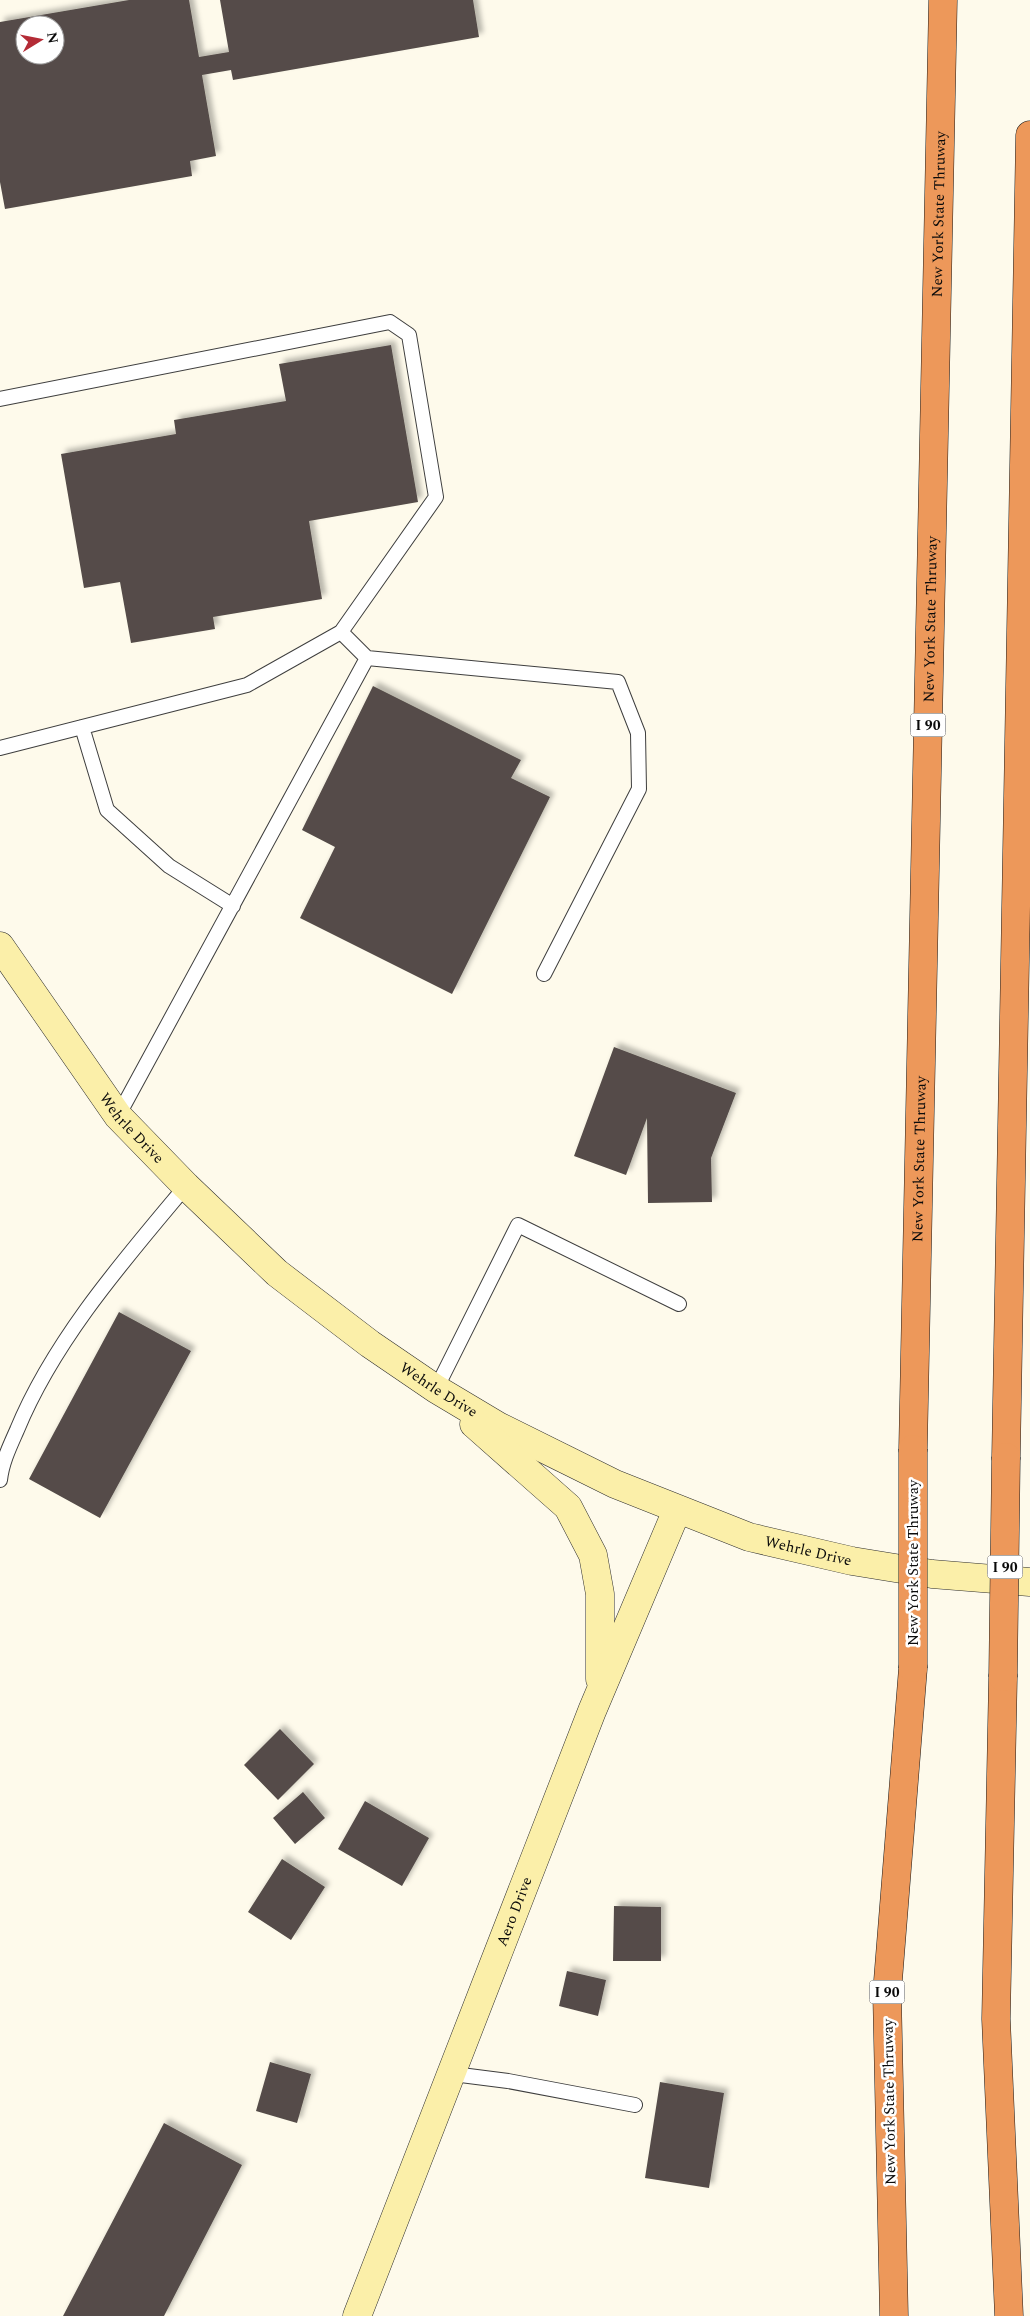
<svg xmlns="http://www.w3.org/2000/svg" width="1030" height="2316" font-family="Spectral,serif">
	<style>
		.building { fill: #544c48; fill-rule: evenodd; filter: url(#shadow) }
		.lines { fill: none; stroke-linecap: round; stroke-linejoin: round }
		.lane-casing { stroke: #3e3e3e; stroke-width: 16 }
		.secondary-casing { stroke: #2d2d2d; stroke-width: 29 }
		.highway-casing { stroke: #1c1c1c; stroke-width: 29 }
		.lane { stroke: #fff; stroke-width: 14 }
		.secondary { stroke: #fbefa9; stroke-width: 28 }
		.highway { stroke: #ed985a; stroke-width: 28 }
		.highway-bridge-casing { stroke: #1c1c1c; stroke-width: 29; stroke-linecap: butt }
		.highway-bridge { stroke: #ed985a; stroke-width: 28 }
		.labels { text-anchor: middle; stroke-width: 5; stroke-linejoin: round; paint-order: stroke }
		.shield { fill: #fff; stroke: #545454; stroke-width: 1 }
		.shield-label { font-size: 14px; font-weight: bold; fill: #0b0b0b }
		.street-label { font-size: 15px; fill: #0b0b0b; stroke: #fff }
	</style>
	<defs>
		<filter id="shadow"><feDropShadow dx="4.5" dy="-4.5" stdDeviation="2.5" flood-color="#0004"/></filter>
	</defs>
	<rect width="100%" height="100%" fill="#fefaeb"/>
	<path class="building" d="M 129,0 L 189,0 L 199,57 L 229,52 L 220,0 L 473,0 L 479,37 L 233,80 L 231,70 L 202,75 L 216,156 L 190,161 L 192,176 L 5,209 L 0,182 L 0,22 ZM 25,25 L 55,25 L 55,55 L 25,55 Z
		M 391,345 L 418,502 L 309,521 L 322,599 L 213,617 L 215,629 L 131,643 L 120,582 L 84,588 L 61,454 L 176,434 L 174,420 L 286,401 L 279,364 Z
		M 373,686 L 521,760 L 511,778 L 550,797 L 452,994 L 300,918 L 335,847 L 302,830 Z
		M 614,1047 L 736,1093 L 711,1158 L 712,1202 L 648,1203 L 647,1118 L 626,1175 L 574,1156 Z
		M 119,1312 L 191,1351 L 100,1518 L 29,1479 Z
		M 280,1729 L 314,1764 L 278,1800 L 244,1765 Z
		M 303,1792 L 325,1818 L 295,1844 L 273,1818 Z
		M 365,1801 L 429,1838 L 402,1886 L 338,1849 Z
		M 282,1859 L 325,1887 L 291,1940 L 248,1912 Z
		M 614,1906 L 661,1907 L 661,1961 L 613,1961 Z
		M 567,1971 L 606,1980 L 598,2016 L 559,2006 Z
		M 270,2062 L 311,2074 L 297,2123 L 256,2111 Z
		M 660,2082 L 724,2093 L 709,2188 L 645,2178 Z
		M 164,2123 L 242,2165 L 164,2316 L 63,2316 Z"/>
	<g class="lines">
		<defs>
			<path id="lane" d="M 0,399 L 390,322 L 409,335 L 436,497 L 341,632 L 247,685 L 0,748
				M 341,632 L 367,658
				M 82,727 L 107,810 L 169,866 L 233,906
				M 118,1116 L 367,658 L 618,682 L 638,733 L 639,789 L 544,974
				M 436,1389 L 518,1225 L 679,1304
				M 0,1480 C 2,1462 10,1446 17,1430 C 54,1340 124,1260 186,1186
				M 453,2074 L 508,2081 L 635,2105"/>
			<g id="secondary">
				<path id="s1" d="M 0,946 L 118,1116 L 186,1186 L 277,1273 L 370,1344 L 436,1389 L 498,1426 L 615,1484 L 749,1537 L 852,1561 L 932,1574 L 1030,1582"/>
				<path d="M 474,1424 L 568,1507 L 593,1555 L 600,1594 L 600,1679"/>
				<path id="s2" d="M 357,2316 L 592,1711 L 677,1510"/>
			</g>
			<g id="highway">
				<path id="s3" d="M 913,1449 L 943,0"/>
				<path d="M 1006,1457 L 1030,135"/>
				<path d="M 1003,1677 L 996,2019 L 1009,2316"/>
				<path d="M 894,2316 L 887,1993 L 913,1668"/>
			</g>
		</defs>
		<use href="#lane" class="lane-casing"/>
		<use href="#secondary" class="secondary-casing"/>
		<use href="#highway" class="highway-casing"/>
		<use href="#lane" class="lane"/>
		<use href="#secondary" class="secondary"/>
		<use href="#highway" class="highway"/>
		<defs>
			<path id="highway-bridge" d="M 913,1449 L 913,1668
				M 1003,1677 L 1006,1457"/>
		</defs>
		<use href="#highway-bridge" class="highway-bridge-casing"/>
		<use href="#highway-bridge" class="highway-bridge"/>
	</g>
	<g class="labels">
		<g class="shield">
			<rect x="910.5" y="713.5" width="35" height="23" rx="4"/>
			<rect x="987.5" y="1555.5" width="35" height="23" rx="4"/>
			<rect x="869.5" y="1980.5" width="35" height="23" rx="4"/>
		</g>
		<g class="shield-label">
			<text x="928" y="730">I 90</text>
			<text x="1005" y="1572">I 90</text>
			<text x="887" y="1997">I 90</text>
		</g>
		<g class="street-label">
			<text dy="5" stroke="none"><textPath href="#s3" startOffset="1235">New York State Thruway</textPath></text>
			<text dy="5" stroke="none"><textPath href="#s3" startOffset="830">New York State Thruway</textPath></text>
			<text dy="5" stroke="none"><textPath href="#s1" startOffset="225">Wehrle Drive</textPath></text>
			<text dy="5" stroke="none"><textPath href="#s3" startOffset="290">New York State Thruway</textPath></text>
			<text dy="5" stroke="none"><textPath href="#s1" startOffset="630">Wehrle Drive</textPath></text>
			<text dy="5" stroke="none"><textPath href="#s1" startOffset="1035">Wehrle Drive</textPath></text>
			<text transform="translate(913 1563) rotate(-90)" y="5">New York State Thruway</text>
			<text dy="5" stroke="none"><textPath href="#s2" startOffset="434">Aero Drive</textPath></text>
			<text transform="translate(889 2102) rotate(-91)" y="5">New York State Thruway</text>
		</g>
	</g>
	<g transform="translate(40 40) rotate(80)"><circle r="24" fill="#ffffff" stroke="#9d9d9d"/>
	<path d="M0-4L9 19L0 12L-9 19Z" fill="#b42b36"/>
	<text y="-8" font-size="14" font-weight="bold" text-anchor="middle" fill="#0b0b0b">N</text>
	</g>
</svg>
